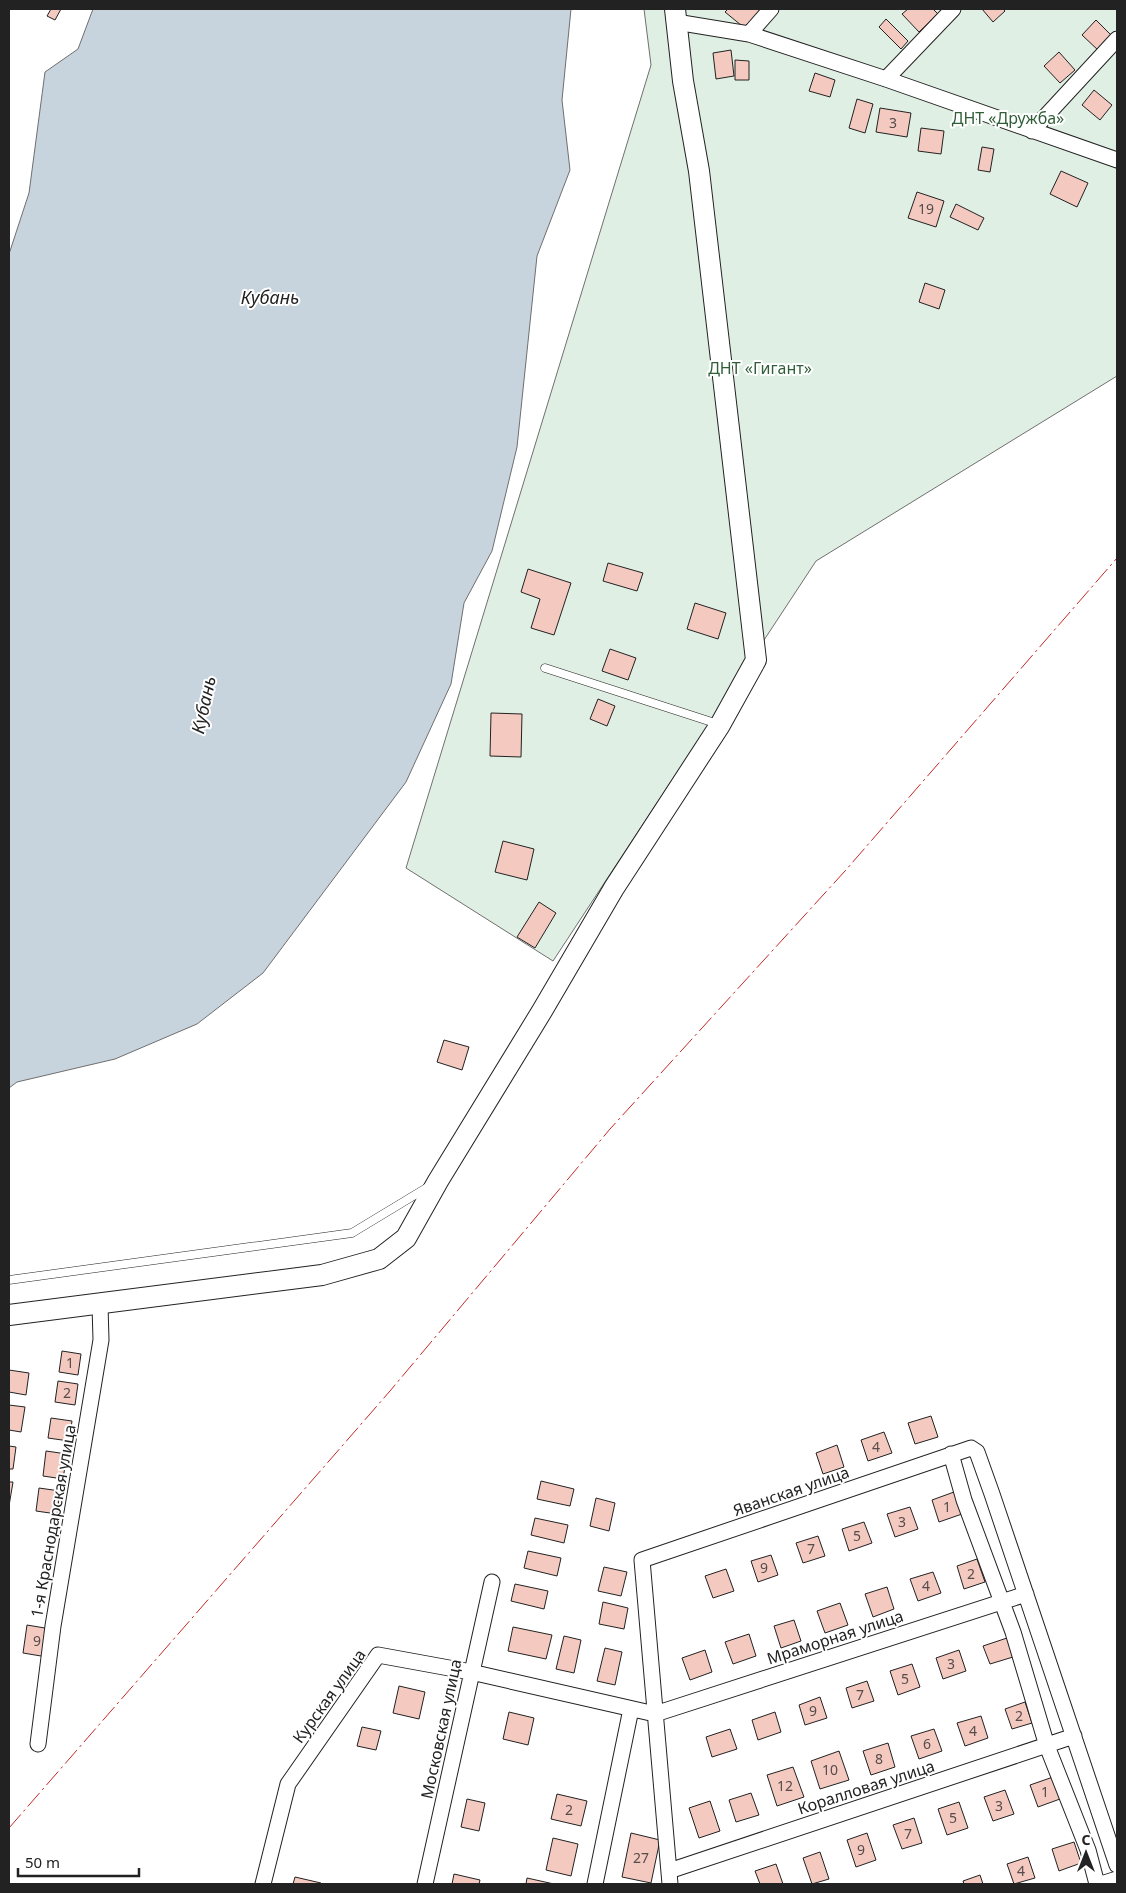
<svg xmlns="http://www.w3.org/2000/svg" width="1126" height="1893" font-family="'Noto Sans',sans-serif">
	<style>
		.green { fill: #e0efe3; stroke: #6f6f6f }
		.water { fill: #c7d3dd; stroke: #6f6f6f }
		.building { fill: #f3c9c0; stroke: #222 }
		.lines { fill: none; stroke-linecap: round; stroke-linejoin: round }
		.lane-casing { stroke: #222; stroke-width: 9 }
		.street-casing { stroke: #222; stroke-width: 17 }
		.secondary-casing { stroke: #222; stroke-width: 22 }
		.lane { stroke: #fff; stroke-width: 8 }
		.street { stroke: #fff; stroke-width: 15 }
		.secondary { stroke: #fff; stroke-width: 20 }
		.power { stroke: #c62828; stroke-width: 1; stroke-dasharray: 18 4 2.5 4; stroke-linecap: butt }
		.labels { text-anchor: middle; stroke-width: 4; stroke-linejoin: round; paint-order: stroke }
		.number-label { font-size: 14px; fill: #564c4a }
		.park-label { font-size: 16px; fill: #2f5e38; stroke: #fff }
		.street-label { font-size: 16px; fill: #222; stroke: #fff }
		.water-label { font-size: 18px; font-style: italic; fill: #222; stroke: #fff }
	</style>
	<rect width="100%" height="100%" fill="#fff"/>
	<path class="green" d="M 644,9 L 1117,9 L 1117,376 L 816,561 L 553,961 L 406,868 L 651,65 Z"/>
	<path class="water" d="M 93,9 L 571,9 L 562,100 L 570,170 L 537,256 L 517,447 L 492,551 L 464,603 L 451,684 L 406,782 L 263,973 L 197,1024 L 115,1059 L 17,1082 L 9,1088 L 9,254 L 29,193 L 45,72 L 78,49 Z"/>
	<path class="building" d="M 51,9 L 61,9 L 55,20 L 47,16 Z
		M 728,9 L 764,9 L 747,30 L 725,12 Z
		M 908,9 L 933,9 L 938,14 L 919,32 L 902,14 Z
		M 982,9 L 1003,9 L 1005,11 L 993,22 Z
		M 886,19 L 908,41 L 901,49 L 879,27 Z
		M 1096,20 L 1113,37 L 1099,51 L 1082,35 Z
		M 731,50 L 734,76 L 716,79 L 713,53 Z
		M 1059,52 L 1075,70 L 1060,83 L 1044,66 Z
		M 735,60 L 749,61 L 749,80 L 735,80 Z
		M 815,73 L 835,80 L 830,97 L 809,91 Z
		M 1094,90 L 1112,105 L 1100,120 L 1082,105 Z
		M 857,99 L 873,104 L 865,133 L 849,128 Z
		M 880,108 L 911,113 L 907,137 L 876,132 Z
		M 921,128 L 944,131 L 941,154 L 918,151 Z
		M 982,147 L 994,149 L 990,172 L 978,170 Z
		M 1061,171 L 1088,183 L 1077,207 L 1050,194 Z
		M 917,192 L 944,201 L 936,227 L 908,218 Z
		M 956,204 L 984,218 L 978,230 L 950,217 Z
		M 925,283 L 945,290 L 939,309 L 919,302 Z
		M 608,563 L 643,573 L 637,591 L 603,581 Z
		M 528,569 L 571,583 L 554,635 L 531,628 L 540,599 L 521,592 Z
		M 695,603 L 726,613 L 718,639 L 687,629 Z
		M 610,649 L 636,658 L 628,680 L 602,671 Z
		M 598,699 L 615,706 L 607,726 L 590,719 Z
		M 491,713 L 522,714 L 521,757 L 490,756 Z
		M 503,841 L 534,849 L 527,880 L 495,872 Z
		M 539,902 L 556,913 L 535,948 L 517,937 Z
		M 444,1040 L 469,1047 L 462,1070 L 437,1062 Z
		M 62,1351 L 81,1354 L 78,1375 L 59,1372 Z
		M 9,1370 L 29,1373 L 26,1395 L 9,1392 Z
		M 58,1381 L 78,1384 L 75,1405 L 55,1402 Z
		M 9,1405 L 25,1407 L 21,1432 L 9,1430 Z
		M 931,1416 L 938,1437 L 915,1444 L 908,1423 Z
		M 51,1418 L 72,1421 L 69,1441 L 48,1438 Z
		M 884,1432 L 892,1453 L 868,1461 L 861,1440 Z
		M 837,1445 L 844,1467 L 823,1474 L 816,1453 Z
		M 9,1446 L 16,1447 L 13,1469 L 9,1469 Z
		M 46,1451 L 67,1454 L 63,1479 L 43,1476 Z
		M 541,1481 L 574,1489 L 570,1506 L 537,1499 Z
		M 9,1482 L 13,1482 L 9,1506 Z
		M 39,1488 L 60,1491 L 57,1514 L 36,1511 Z
		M 954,1492 L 962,1514 L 939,1522 L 932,1500 Z
		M 596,1498 L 615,1503 L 609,1531 L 590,1526 Z
		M 910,1507 L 918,1529 L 895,1537 L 887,1514 Z
		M 535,1518 L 568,1525 L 564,1543 L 531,1535 Z
		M 864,1522 L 872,1543 L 849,1551 L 842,1529 Z
		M 818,1536 L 825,1556 L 803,1563 L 796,1543 Z
		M 528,1551 L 561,1558 L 557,1576 L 524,1568 Z
		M 771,1555 L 778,1575 L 758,1582 L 751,1561 Z
		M 977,1559 L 985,1582 L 964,1589 L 957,1566 Z
		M 604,1567 L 627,1572 L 621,1596 L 598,1591 Z
		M 726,1569 L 734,1591 L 713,1598 L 705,1576 Z
		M 933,1572 L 941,1593 L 918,1601 L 910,1579 Z
		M 515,1584 L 548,1591 L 544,1609 L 511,1601 Z
		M 887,1587 L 894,1609 L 873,1617 L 865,1594 Z
		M 603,1602 L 628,1608 L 624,1629 L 599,1624 Z
		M 840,1603 L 848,1625 L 825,1633 L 817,1611 Z
		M 794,1620 L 801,1641 L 781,1648 L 774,1626 Z
		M 27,1625 L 51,1629 L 47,1657 L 23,1653 Z
		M 513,1627 L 552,1635 L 546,1659 L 508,1651 Z
		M 749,1634 L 756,1656 L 733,1664 L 725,1642 Z
		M 564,1636 L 581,1640 L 574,1673 L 556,1669 Z
		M 1007,1638 L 1013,1657 L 990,1664 L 983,1646 Z
		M 605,1648 L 622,1652 L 615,1685 L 597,1681 Z
		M 705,1650 L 712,1672 L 690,1680 L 682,1658 Z
		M 959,1650 L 966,1671 L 943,1679 L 936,1658 Z
		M 912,1664 L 920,1687 L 898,1695 L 890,1671 Z
		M 867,1681 L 874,1701 L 852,1708 L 846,1688 Z
		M 399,1686 L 425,1692 L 419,1719 L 393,1713 Z
		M 820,1697 L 827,1718 L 805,1725 L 799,1705 Z
		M 1025,1702 L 1032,1723 L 1012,1729 L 1005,1709 Z
		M 509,1712 L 534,1718 L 528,1745 L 503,1739 Z
		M 775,1712 L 781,1732 L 758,1740 L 752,1720 Z
		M 981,1716 L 988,1738 L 965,1746 L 957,1723 Z
		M 362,1727 L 381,1731 L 376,1750 L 357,1746 Z
		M 730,1729 L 737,1749 L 712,1757 L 706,1737 Z
		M 934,1729 L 942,1751 L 919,1759 L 911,1736 Z
		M 888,1743 L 895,1767 L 871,1775 L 863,1751 Z
		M 839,1751 L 849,1780 L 820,1789 L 811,1761 Z
		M 793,1767 L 804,1797 L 777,1806 L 767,1775 Z
		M 1053,1777 L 1060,1799 L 1038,1807 L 1030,1785 Z
		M 1005,1790 L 1014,1814 L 993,1821 L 984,1797 Z
		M 751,1793 L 759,1815 L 736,1822 L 729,1800 Z
		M 557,1794 L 587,1801 L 581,1826 L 551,1819 Z
		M 467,1799 L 485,1803 L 479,1831 L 461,1827 Z
		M 710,1801 L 720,1831 L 699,1838 L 689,1808 Z
		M 959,1802 L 968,1828 L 947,1835 L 938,1809 Z
		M 914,1818 L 922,1843 L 902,1849 L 893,1825 Z
		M 631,1833 L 660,1840 L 651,1883 L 622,1877 Z
		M 867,1833 L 876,1860 L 856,1867 L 847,1840 Z
		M 553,1838 L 578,1844 L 571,1876 L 546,1870 Z
		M 1074,1842 L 1081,1863 L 1059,1871 L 1052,1849 Z
		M 820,1852 L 829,1879 L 812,1884 L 803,1858 Z
		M 1028,1857 L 1035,1878 L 1014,1884 L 1007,1864 Z
		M 776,1864 L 783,1884 L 760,1884 L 755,1871 Z
		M 454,1874 L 480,1880 L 479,1884 L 452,1884 Z
		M 980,1875 L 983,1884 L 964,1884 L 963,1881 Z
		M 295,1877 L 321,1883 L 320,1884 L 293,1884 Z
		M 527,1878 L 554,1884 L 526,1884 Z"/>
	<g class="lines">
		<defs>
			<path id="lane" d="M 545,668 L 718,724
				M 9,1280 L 352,1233 L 428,1187"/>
			<path id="street" d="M 676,22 L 749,34 L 886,79 L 1117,160
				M 749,34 L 771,9
				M 886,79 L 953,9
				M 1032,131 L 1117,39
				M 951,1454 L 964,1500 L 1013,1632 L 1047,1746 L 1088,1850 L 1097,1884
				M 38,1744 L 53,1626 L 101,1340 L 100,1305
				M 669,1871 L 1074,1736
				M 263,1884 L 288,1784 L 378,1655 L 471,1672 L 655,1714 L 1026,1594
				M 425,1884 L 492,1582
				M 595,1884 L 631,1709
				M 670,1884 L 642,1560 L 971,1448 L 977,1452 L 992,1494 L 1117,1865
				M 1101,1884 L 1117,1879"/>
			<path id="secondary" d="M 9,1315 L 322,1275 L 379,1259 L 406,1238 L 438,1181 L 542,1011 L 614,888 L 720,725 L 756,660 L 699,171 L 683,81 L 675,9"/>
		</defs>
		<use href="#lane" class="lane-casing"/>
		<use href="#street" class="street-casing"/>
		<use href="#secondary" class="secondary-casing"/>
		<use href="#lane" class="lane"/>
		<use href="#street" class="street"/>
		<use href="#secondary" class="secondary"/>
		<path class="power" d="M 9,1828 L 390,1391 L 610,1129 L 845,871 L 1117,558"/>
	</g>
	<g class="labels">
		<g class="number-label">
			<text x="893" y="128">3</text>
			<text x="926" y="214">19</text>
			<text x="70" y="1368">1</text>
			<text x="67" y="1398">2</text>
			<text x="876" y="1452">4</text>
			<text x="947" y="1512">1</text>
			<text x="902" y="1527">3</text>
			<text x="857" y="1541">5</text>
			<text x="811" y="1554">7</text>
			<text x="764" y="1573">9</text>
			<text x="971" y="1579">2</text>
			<text x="926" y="1591">4</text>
			<text x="37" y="1646">9</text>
			<text x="951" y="1669">3</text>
			<text x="905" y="1684">5</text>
			<text x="860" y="1700">7</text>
			<text x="813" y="1716">9</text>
			<text x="1019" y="1721">2</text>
			<text x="973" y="1736">4</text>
			<text x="927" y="1749">6</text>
			<text x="879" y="1764">8</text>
			<text x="830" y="1775">10</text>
			<text x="785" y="1791">12</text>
			<text x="1045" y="1797">1</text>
			<text x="999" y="1811">3</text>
			<text x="569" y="1815">2</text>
			<text x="953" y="1823">5</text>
			<text x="908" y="1839">7</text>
			<text x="861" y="1855">9</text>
			<text x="641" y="1863">27</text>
			<text x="1021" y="1876">4</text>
		</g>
		<g class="park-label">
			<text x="1008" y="124">ДНТ «Дружба»</text>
			<text x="760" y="374">ДНТ «Гигант»</text>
		</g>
		<g class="street-label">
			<text transform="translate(791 1491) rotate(-19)" y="6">Яванская улица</text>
			<text transform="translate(53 1521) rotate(-80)" y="6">1-я Краснодарская улица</text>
			<text transform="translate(835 1637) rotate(-18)" y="6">Мраморная улица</text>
			<text transform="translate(329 1696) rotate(-54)" y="6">Курская улица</text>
			<text transform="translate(441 1729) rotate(-78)" y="6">Московская улица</text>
			<text transform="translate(866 1787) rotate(-18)" y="6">Коралловая улица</text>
		</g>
		<g class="water-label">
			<text x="270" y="304">Кубань</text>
			<text transform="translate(204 705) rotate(-78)" y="6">Кубань</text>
		</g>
	</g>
	<rect width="1126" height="1893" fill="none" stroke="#222222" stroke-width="20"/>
	<g transform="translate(1086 1853)" stroke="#ffffff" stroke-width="4" paint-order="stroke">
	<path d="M0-4L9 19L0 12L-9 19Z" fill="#222222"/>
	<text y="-8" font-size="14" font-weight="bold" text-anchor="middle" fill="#222222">С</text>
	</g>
	<path d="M18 1868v8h121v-8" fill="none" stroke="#222222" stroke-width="2.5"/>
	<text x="25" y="1868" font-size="15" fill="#222222" stroke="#ffffff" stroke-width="4" paint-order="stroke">50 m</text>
</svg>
